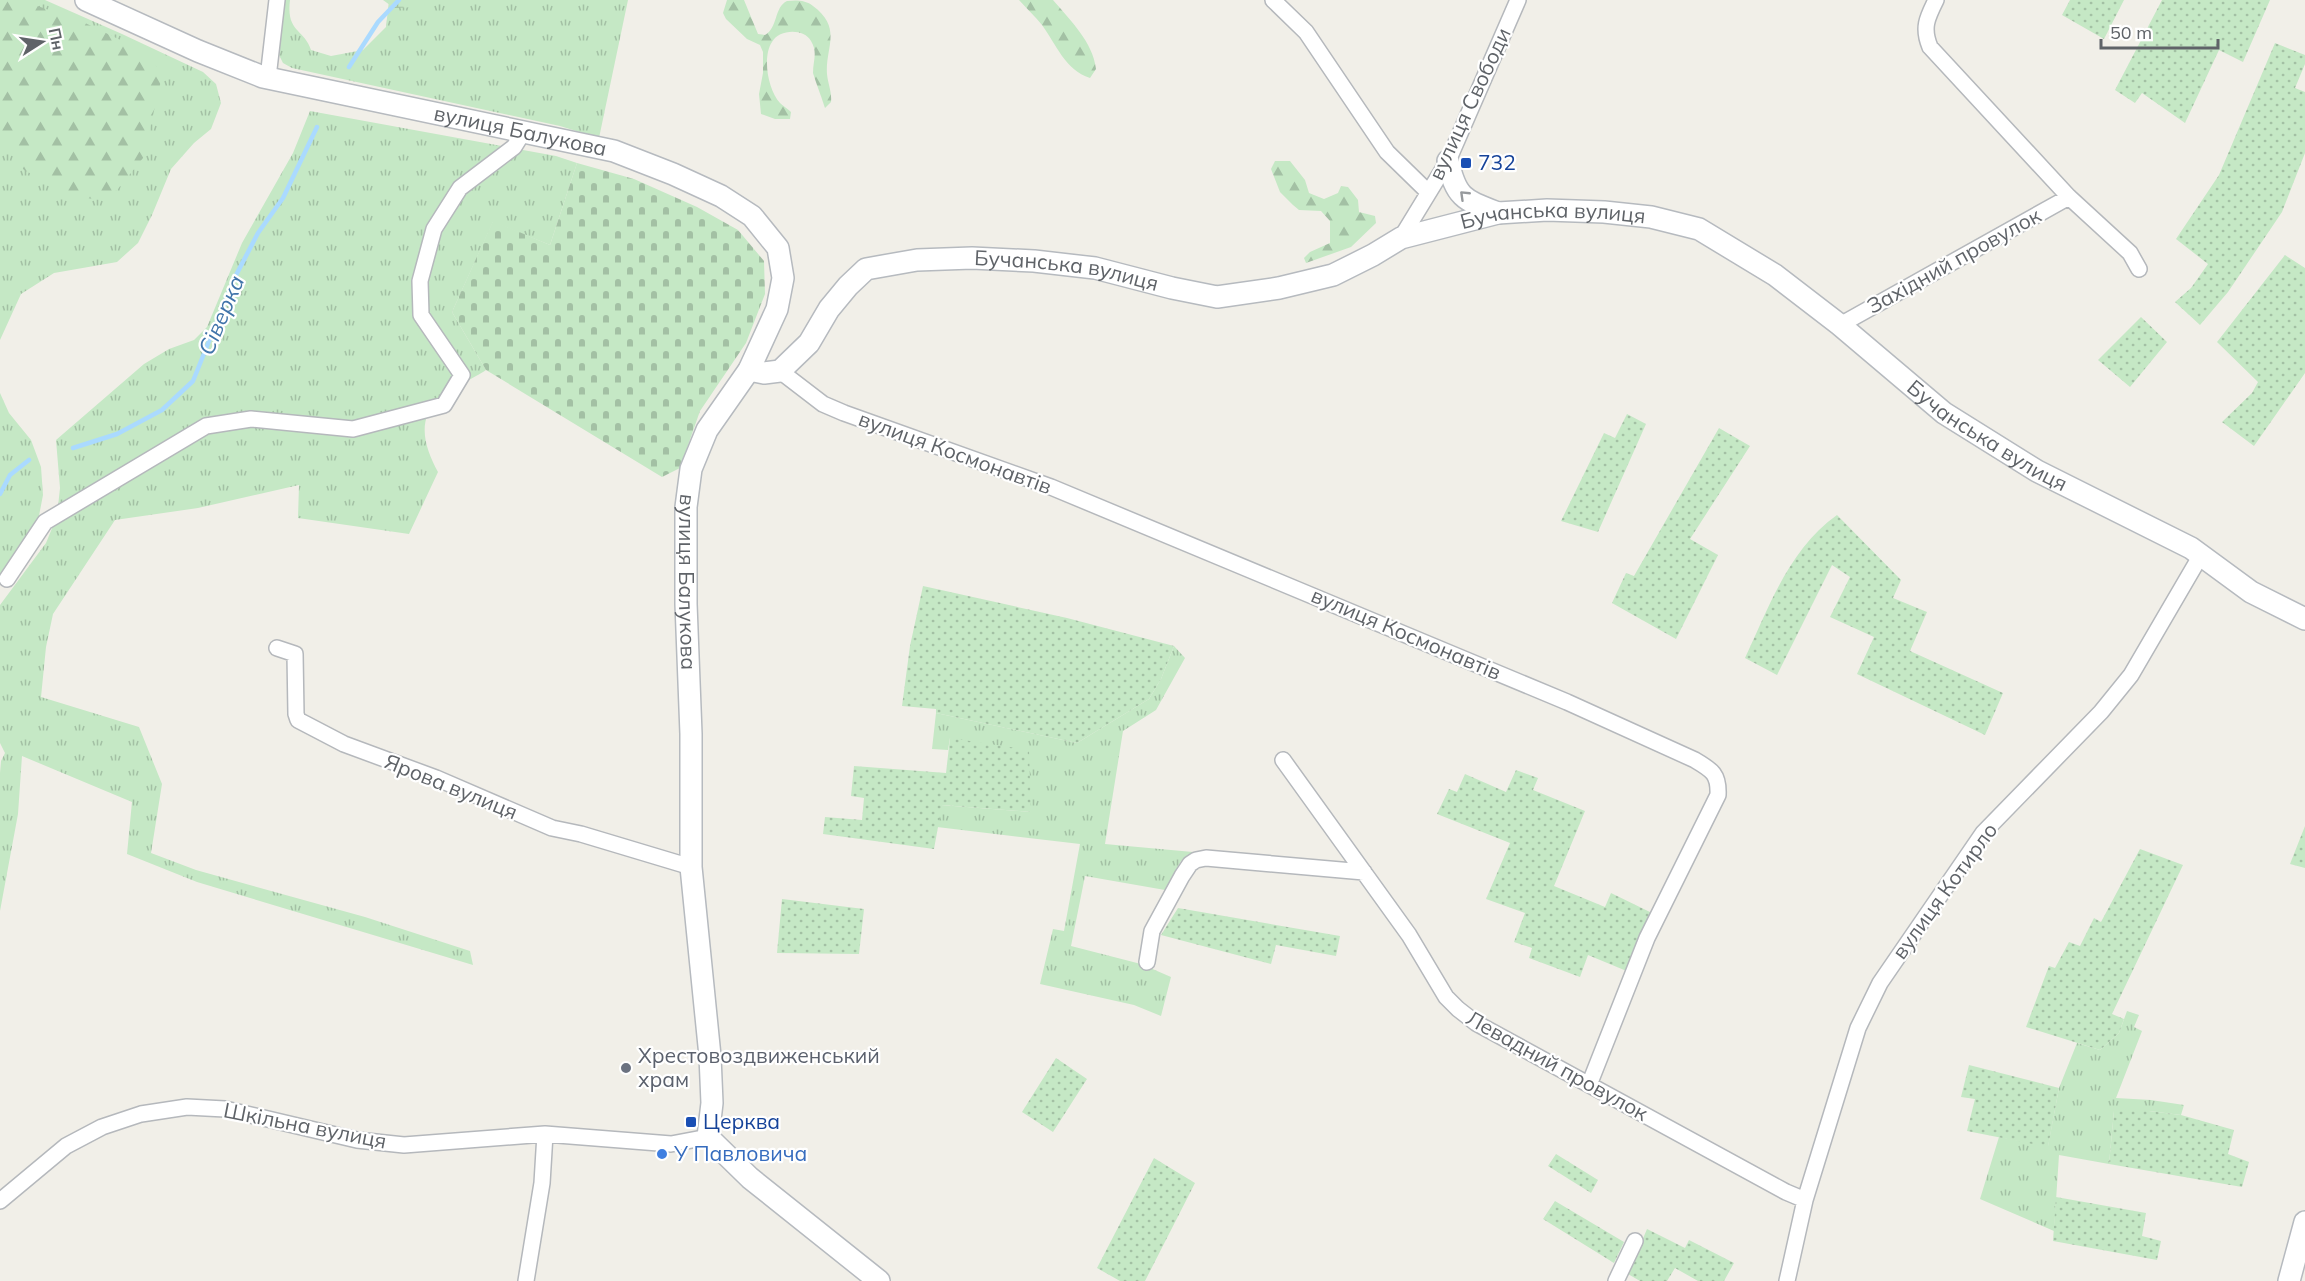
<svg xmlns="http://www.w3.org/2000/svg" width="2305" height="1281" font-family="Mulish,sans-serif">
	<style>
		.grass { fill: url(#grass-tufts) }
		.forest { fill: url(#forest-firs) }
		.wetland { fill: url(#wetland-marsh) }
		.cemetery { fill: url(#cemetery-stones) }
		.garden { fill: url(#garden-dots) }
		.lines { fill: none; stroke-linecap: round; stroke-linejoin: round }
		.stream { stroke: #aadaff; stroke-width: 4.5 }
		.street-casing { stroke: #b5b8bc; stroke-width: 18 }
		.secondary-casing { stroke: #b6babf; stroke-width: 24 }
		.street { stroke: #fff; stroke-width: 15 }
		.secondary { stroke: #fff; stroke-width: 21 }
		.oneway { stroke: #979a9d }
		.transit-dot { fill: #1a4fb4; stroke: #fff; stroke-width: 2 }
		.worship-dot { fill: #6b7280; stroke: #fff; stroke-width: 2 }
		.shop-dot { fill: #3f7fe0; stroke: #fff; stroke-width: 2 }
		.labels { text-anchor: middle; stroke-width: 4.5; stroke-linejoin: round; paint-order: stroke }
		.street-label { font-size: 21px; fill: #5f6368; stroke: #fff }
		.transit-label { font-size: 21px; fill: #164399; stroke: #fff; text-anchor: start }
		.worship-label { font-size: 21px; fill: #5b616d; stroke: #fff; text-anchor: start }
		.shop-label { font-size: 21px; fill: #366cbe; stroke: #fff; text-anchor: start }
		.water-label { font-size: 22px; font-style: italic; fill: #4174aa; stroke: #fff }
	</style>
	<defs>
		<pattern id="grass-tufts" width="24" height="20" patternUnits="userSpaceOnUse" patternTransform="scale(1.5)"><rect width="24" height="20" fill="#c5e8c5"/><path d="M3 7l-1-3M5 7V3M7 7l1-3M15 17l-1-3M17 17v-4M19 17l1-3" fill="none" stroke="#a3c0a4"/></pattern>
		<pattern id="forest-firs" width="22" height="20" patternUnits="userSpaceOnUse" patternTransform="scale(1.5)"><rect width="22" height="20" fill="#c5e8c5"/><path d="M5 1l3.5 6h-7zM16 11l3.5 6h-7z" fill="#a3c0a4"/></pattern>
		<pattern id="wetland-marsh" width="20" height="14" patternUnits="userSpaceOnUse" patternTransform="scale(1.5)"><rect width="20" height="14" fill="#c5e8c5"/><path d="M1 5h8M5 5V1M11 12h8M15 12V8" fill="none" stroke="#a3c0a4"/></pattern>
		<pattern id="cemetery-stones" width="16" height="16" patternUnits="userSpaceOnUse" patternTransform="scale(1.5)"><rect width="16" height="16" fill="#c5e8c5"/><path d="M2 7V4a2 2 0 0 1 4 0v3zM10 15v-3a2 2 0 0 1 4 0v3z" fill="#a3c0a4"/></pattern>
		<pattern id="garden-dots" width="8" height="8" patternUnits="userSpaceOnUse" patternTransform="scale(1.5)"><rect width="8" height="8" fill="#c5e8c5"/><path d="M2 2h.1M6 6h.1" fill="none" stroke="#a3c0a4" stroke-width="1.8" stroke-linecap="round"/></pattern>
	</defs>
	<rect width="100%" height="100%" fill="#f1efe8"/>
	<path class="grass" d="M 0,0 L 45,0 L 122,34 L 203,72 L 216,84 L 221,103 L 211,129 L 194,143 L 171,169 L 152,215 L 138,243 L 117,262 L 54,273 L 21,294 L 0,340 Z
		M 282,0 L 290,0 C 286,33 304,28 311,50 L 331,56 L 363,50 L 386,27 L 389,0 L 628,0 L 599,138 L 560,126 L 292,68 L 283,63 L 277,51 Z
		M 310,111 L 556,156 L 577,163 L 550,245 L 493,222 L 452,312 L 486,370 C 476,377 444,392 438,399 C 416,421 425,448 438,472 L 409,534 L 298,518 L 299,485 L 198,508 L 115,520 L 53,614 L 46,647 L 41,697 L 139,727 L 162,784 L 151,853 L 196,870 L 365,917 L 470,951 L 473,965 L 197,882 L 127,854 L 132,802 L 22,756 L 18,814 L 0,911 L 0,773 L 1,761 L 5,753 L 0,743 L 0,605 L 46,543 L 57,516 L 60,488 L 56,440 L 144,364 L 169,349 L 194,340 L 207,327 L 242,243 L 293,153 Z
		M 0,393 L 9,413 L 31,440 L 41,467 L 43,495 L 38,521 L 0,574 Z
		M 1174,646 L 1185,658 L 1156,710 L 1123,731 L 1105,844 L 1193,852 L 1181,861 L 1165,890 L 1085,876 L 1071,946 L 1141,964 L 1171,977 L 1161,1016 L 1134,1005 L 1040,984 L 1053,929 L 1064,931 L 1080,844 L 937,827 L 941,805 L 1031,812 L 950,738 L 948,750 L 932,749 L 936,713 L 1077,743 L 1149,699 L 1161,679 Z
		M 2127,1011 L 2139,1015 L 2134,1027 L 2142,1031 L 2116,1098 L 2151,1100 L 2184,1105 L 2181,1115 L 2149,1111 L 2114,1111 L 2109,1164 L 2059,1155 L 2054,1231 L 1980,1199 L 1999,1137 L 2048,1146 L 2059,1088 L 2077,1043 L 2100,1050 L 2119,1033 Z"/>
	<path class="forest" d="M 0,0 L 20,0 L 81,21 L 137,48 L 163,72 L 143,158 L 117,190 L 101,200 L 72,196 L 24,170 L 0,137 Z
		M 727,0 L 744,0 L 758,34 L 765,35 C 778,28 774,7 787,1 C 796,0 806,0 813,6 C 843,28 825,48 827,74 C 828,84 832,92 831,102 L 825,108 C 823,101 814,77 813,73 C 813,60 818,53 811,41 C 804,28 779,29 772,42 C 762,57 768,90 780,103 C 783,106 788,109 791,112 L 790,119 L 775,119 L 761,114 L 759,94 L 763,73 L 763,52 L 760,45 L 747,39 L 726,19 L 723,13 Z
		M 1019,0 L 1053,0 C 1070,20 1093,42 1096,69 L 1090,78 C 1065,70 1056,44 1042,25 C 1035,16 1026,8 1019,0 Z
		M 1275,161 L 1290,161 L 1305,180 L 1309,193 L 1324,199 L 1338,193 L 1341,186 L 1348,187 L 1358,200 L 1359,212 L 1375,216 L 1376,223 L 1351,247 L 1306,263 L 1304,258 L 1310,252 L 1330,243 L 1330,221 L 1321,211 L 1299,210 L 1293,205 L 1280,192 L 1271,169 Z"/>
	<path class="wetland" d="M 383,0 L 425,0 L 416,7 L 394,8 Z"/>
	<path class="cemetery" d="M 577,163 L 634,179 L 697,207 L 738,230 L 764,261 L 765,294 L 746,343 L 700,411 L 680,468 L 662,477 L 486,370 L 452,312 L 493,221 L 550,245 Z"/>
	<path class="garden" d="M 2070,0 L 2124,0 L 2104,39 L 2062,15 Z
		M 2162,0 L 2270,0 L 2243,62 L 2219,50 L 2185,123 L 2142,93 L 2135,103 L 2115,90 Z
		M 2275,43 L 2305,55 L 2305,64 L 2295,88 L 2305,92 L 2305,153 L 2282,212 L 2228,292 L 2200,325 L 2175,302 L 2191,288 L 2208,264 L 2176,239 L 2219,175 Z
		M 2285,255 L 2305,268 L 2305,373 L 2254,446 L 2222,422 L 2252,393 L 2258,382 L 2217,342 Z
		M 2141,317 L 2167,342 L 2130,387 L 2098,360 Z
		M 1627,414 L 1646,424 L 1598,532 L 1561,521 L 1604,433 L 1615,438 Z
		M 1719,428 L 1750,446 L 1690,539 L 1718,555 L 1676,639 L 1612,603 L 1626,573 L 1634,576 Z
		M 1837,515 L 1901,580 L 1893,598 L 1927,612 L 1910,651 L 2003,693 L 1985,735 L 1857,674 L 1874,637 L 1830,617 L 1850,577 L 1832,565 L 1777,675 L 1745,658 C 1769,607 1789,549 1837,515 Z
		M 923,586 L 1067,618 L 1174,646 L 1161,679 L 1149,699 L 1077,743 L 936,713 L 936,709 L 902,706 L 910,646 Z
		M 950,738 L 1029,750 L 1031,812 L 942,805 L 934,849 L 823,834 L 825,817 L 862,820 L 864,798 L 851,796 L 854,766 L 946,773 Z
		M 1516,770 L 1538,778 L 1533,790 L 1585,811 L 1554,886 L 1605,907 L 1611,893 L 1652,913 L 1629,972 L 1588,955 L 1580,977 L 1529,958 L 1532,948 L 1514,942 L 1525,913 L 1486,899 L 1510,843 L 1437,814 L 1449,789 L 1457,792 L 1465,774 L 1506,792 Z
		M 2305,826 L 2305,868 L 2290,864 Z
		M 2140,849 L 2183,865 L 2112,1014 L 2124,1019 L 2119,1033 L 2100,1050 L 2026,1027 L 2049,966 L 2055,968 L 2069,942 L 2080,946 L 2094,918 L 2101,922 Z
		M 782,899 L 864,909 L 859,954 L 777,953 Z
		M 1178,908 L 1340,936 L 1336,956 L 1276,945 L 1271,964 L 1161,935 Z
		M 1056,1058 L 1087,1079 L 1053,1132 L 1022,1112 Z
		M 1969,1065 L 2059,1088 L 2048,1147 L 1967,1131 L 1975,1099 L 1961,1097 Z
		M 2114,1111 L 2149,1111 L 2181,1115 L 2234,1130 L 2228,1154 L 2249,1162 L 2242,1187 L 2109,1164 Z
		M 1556,1154 L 1598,1180 L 1591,1193 L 1548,1166 Z
		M 1154,1158 L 1195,1183 L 1145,1281 L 1120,1281 L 1097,1268 Z
		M 2056,1197 L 2146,1213 L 2142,1236 L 2161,1241 L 2157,1260 L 2053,1241 Z
		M 1555,1201 L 1624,1242 L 1614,1263 L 1543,1219 Z
		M 1647,1229 L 1685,1248 L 1689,1240 L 1734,1263 L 1724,1281 L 1698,1281 L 1675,1268 L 1667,1281 L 1640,1281 L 1628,1274 Z"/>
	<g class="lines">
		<path class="stream" d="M 349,67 L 378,22 L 399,0
			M 73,448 L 117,434 L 162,410 L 193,381 L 234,279 L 258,233 L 283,198 L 317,127
			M 0,494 L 10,475 L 29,460"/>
		<defs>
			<path id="street" d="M 1273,0 L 1306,32 L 1387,152 L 1428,192
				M 1936,0 C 1927,18 1922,28 1930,47 L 2069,197 L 2130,253 L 2139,269
				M 263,77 L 269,69 L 277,0
				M 1401,238 L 1448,161 L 1518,0
				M 1840,325 L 2069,197
				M 780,371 L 823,404 L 844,413 L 1051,487 L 1567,702 L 1695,760 C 1712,770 1719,774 1718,795 L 1647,938 L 1589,1085
				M 7,579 L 45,522 L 206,426 L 251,419 L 353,429 L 444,405 L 462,375 L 421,315 L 420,281 L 434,229 L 460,188 L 514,147 L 524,131
				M 277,648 L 295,654 L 296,714 L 298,720 L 344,744 L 436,778 L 552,828 L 581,834 L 691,867
				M 1283,760 L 1409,935 L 1446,997 L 1458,1009 L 1476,1023 L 1786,1192 L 1805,1200
				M 1147,962 L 1152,931 L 1182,876 L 1190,864 L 1196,860 L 1206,858 L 1364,872
				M 0,1201 L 66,1146 L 102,1127 L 141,1114 L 187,1107 L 225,1109 L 357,1140 L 404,1145 L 545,1134 L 671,1144 L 708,1137
				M 526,1281 L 542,1183 L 545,1134
				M 1616,1281 L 1635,1241
				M 1787,1281 L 1805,1200 L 1858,1028 L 1880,983 L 1983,833 L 2101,712 L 2131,675 L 2201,555"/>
			<g id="secondary">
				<path id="s1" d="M 86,0 L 198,51 L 263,77 L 614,151 L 673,174 L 721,196 L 752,216 L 778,248 L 783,278 L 777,309 L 749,370 L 707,430 L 691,469 L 686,507 L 686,604 L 691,734 L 691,867 L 710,1056 L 712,1103 L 708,1137 L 750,1178 L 879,1281"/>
				<path d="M 1448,161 C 1456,198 1464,200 1498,213"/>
				<path id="s2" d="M 749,370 L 764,373 L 780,371 L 809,343 L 829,309 L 848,286 L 866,269 L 917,260 L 972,258 L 1034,261 L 1095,268 L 1172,288 L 1217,297 L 1279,288 L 1333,275 L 1373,255 L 1401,238 L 1498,213 L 1547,210 L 1604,212 L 1651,217 L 1699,229 L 1775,275 L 1840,325 L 1944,413 L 2037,471 L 2191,548 L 2251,592 L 2305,619"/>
				<path d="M 2289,1281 L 2305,1222"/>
			</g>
		</defs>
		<use href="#street" class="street-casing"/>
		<use href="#secondary" class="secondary-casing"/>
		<use href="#street" class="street"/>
		<use href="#secondary" class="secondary"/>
	</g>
	<defs><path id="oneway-chevron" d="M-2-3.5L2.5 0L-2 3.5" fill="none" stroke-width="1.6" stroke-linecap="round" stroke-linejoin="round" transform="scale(1.5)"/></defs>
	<use class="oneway" href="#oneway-chevron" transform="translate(1464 195) rotate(-136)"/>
	<g class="transit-dot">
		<rect x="1460" y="157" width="12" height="12" rx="3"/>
		<rect x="685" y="1116" width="12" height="12" rx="3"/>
	</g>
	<circle class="worship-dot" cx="626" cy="1068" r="6"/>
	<circle class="shop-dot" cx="662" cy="1154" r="6"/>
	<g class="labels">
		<g class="street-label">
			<text transform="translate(1470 104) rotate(-65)" y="7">вулиця Свободи</text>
			<text dy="7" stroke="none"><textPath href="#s1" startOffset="456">вулиця Балукова</textPath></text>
			<text dy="7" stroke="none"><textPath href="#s2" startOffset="872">Бучанська вулиця</textPath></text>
			<text transform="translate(1954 261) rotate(-29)" y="7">Західний провулок</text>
			<text dy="7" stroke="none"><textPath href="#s2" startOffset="368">Бучанська вулиця</textPath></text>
			<text dy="7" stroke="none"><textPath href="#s2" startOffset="1376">Бучанська вулиця</textPath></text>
			<text transform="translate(955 453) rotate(20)" y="7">вулиця Космонавтів</text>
			<text dy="7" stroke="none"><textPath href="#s1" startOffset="1104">вулиця Балукова</textPath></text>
			<text transform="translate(1406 634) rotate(23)" y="7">вулиця Космонавтів</text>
			<text transform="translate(451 787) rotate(22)" y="7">Ярова вулиця</text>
			<text transform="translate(1945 891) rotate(-54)" y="7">вулиця Котирло</text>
			<text transform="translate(1557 1066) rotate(29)" y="7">Левадний провулок</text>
			<text transform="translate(305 1126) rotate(11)" y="7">Шкільна вулиця</text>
		</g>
		<g class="transit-label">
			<text x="1478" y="170">732</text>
			<text x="703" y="1129">Церква</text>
		</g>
		<g class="worship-label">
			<text x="638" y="1063">Хрестовоздвиженський<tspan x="638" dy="24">храм</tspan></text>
		</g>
		<g class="shop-label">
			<text x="674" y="1161">У Павловича</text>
		</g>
		<g class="water-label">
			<text transform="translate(221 315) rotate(-67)" y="8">Сіверка</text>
		</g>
	</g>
	<g transform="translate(42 42) rotate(78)" stroke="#ffffff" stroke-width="4.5" paint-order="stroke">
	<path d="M0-4.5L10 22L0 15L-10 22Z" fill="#5f6368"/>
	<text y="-9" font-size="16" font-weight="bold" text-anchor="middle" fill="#5f6368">Пн</text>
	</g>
	<path d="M2101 39v9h117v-9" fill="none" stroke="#5f6368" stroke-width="3"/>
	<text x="2110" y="39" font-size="18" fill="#5f6368" stroke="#ffffff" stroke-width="4.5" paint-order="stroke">50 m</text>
</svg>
